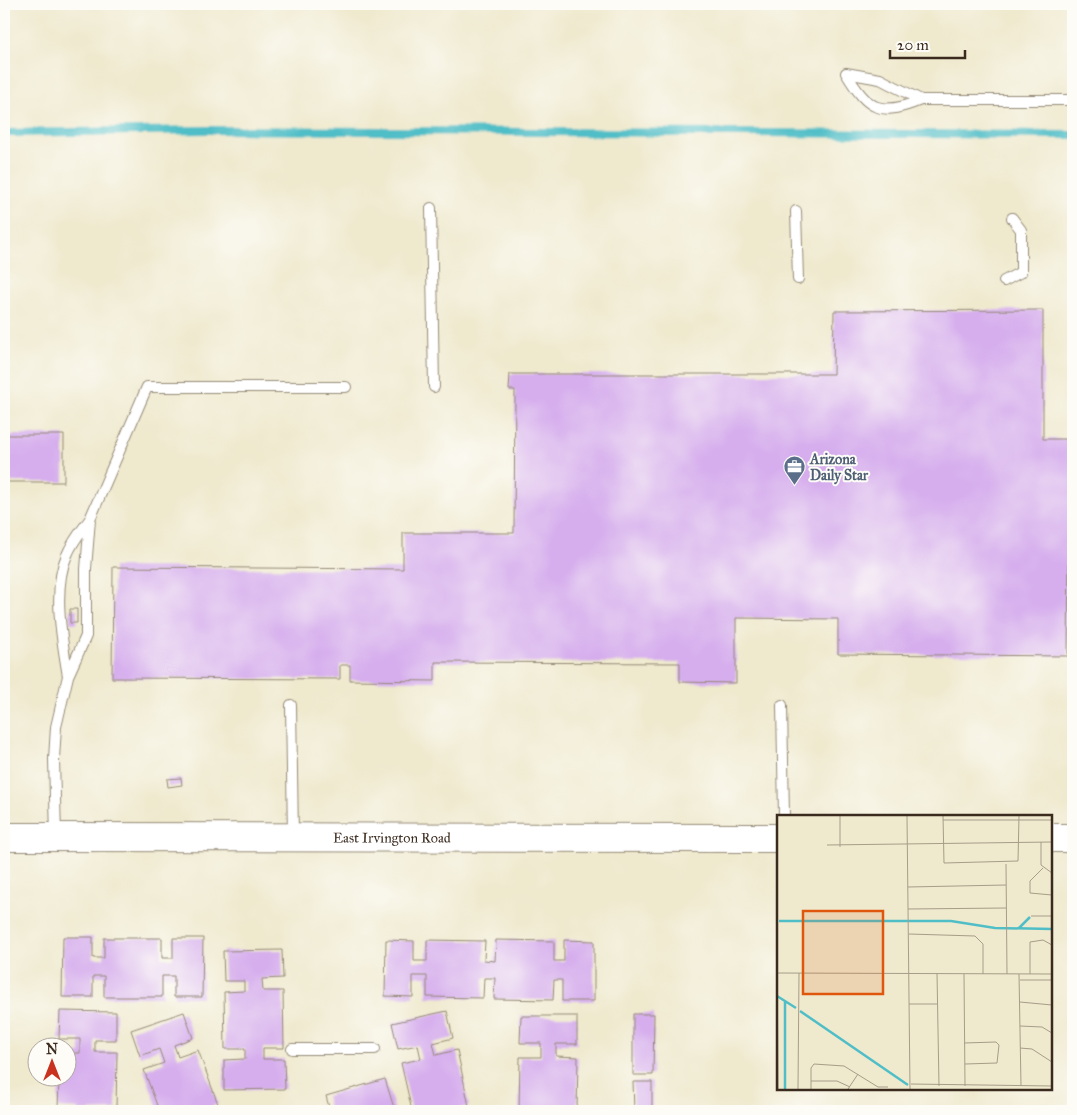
<svg xmlns="http://www.w3.org/2000/svg" width="1077" height="1115" font-family="'IM FELL Great Primer',serif">
	<style>
		.lines { fill: none; stroke-linecap: round; stroke-linejoin: round }
		.stream { stroke: #50bec7; stroke-width: 8 }
		.building { fill: #d6aeed }
		.lane-casing { stroke: #958a76; stroke-width: 12 }
		.secondary-casing { stroke: #958a76; stroke-width: 30 }
		.lane { stroke: #fff; stroke-width: 10 }
		.secondary { stroke: #fff; stroke-width: 28 }
		.labels { text-anchor: middle; stroke-width: 4; stroke-linejoin: round; paint-order: stroke }
		.service-label { font-size: 14px; font-weight: bold; fill: #4e5e75; stroke: #fdfcf7; text-anchor: start }
		.street-label { font-size: 14px; fill: #3b2a1e; stroke: #fdfcf7 }
		.inset-river { fill: none; stroke: #50bec7; stroke-width: 2.5 }
		.inset-road { fill: none; stroke: #a79d88; stroke-width: 1 }
		.view { fill: #df570d; fill-opacity: 0.15; stroke: #df570d; stroke-width: 2.5 }
		.inset-edge { fill: none; stroke: #3b2a1e; stroke-width: 2.5 }
	</style>
	<rect width="100%" height="100%" fill="#fdfcf7"/>
	<filter id="ink" filterUnits="userSpaceOnUse"><feTurbulence type="fractalNoise" baseFrequency=".02" numOctaves="2"/><feDisplacementMap in="SourceGraphic" scale="10" xChannelSelector="R" yChannelSelector="G"/><feConvolveMatrix kernelMatrix="1 2 1 2 8 2 1 2 1" color-interpolation-filters="sRGB"/></filter>
	<filter id="wash" filterUnits="userSpaceOnUse"><feTurbulence type="fractalNoise" baseFrequency=".0096" numOctaves="4" result="noise"/><feDisplacementMap in="SourceGraphic" scale="20" xChannelSelector="R" yChannelSelector="G"/><feGaussianBlur stdDeviation="1.12" result="paint"/><feColorMatrix in="noise" values="0 0 0 0 0 0 0 0 0 0 0 0 0 0 0 0 0 1.4 0 .05"/><feComposite in="paint" operator="in"/></filter>
	<g filter="url(#wash)">
		<rect width="100%" height="100%" fill="#efe9ce"/>
		<g class="lines">
			<path class="stream" d="M 4,133 L 207,130 L 1073,135"/>
		</g>
		<g id="blocks">
			<path class="building" d="M 1043,310 L 1043,439 L 1073,439 L 1073,539 L 1069,539 L 1068,656 L 838,654 L 838,619 L 736,618 L 736,683 L 680,682 L 680,663 L 435,662 L 435,681 L 350,680 L 350,665 L 340,665 L 340,679 L 112,678 L 113,567 L 403,569 L 403,533 L 514,533 L 515,390 L 509,390 L 510,374 L 833,374 L 834,311 Z
				M 4,435 L 64,435 L 64,482 L 4,482 Z
				M 70,609 L 77,609 L 77,623 L 70,623 Z
				M 181,778 L 182,785 L 168,787 L 167,779 Z
				M 63,937 L 93,937 L 93,958 L 104,958 L 104,938 L 162,938 L 162,958 L 173,958 L 173,938 L 203,938 L 202,997 L 174,997 L 174,976 L 162,976 L 162,997 L 104,997 L 104,976 L 93,976 L 93,997 L 62,997 Z
				M 386,940 L 414,941 L 414,961 L 427,961 L 427,940 L 485,941 L 484,960 L 495,961 L 496,940 L 554,941 L 554,961 L 564,961 L 564,940 L 594,941 L 594,1001 L 562,1001 L 562,980 L 554,980 L 553,1000 L 494,999 L 495,978 L 484,978 L 483,998 L 427,997 L 427,976 L 413,976 L 413,997 L 385,996 Z
				M 282,950 L 283,978 L 262,979 L 263,991 L 283,991 L 284,1048 L 263,1048 L 263,1059 L 284,1059 L 285,1089 L 224,1090 L 224,1060 L 245,1059 L 245,1049 L 225,1049 L 224,992 L 244,991 L 244,981 L 224,981 L 223,951 Z
				M 60,1011 L 116,1012 L 116,1040 L 95,1040 L 95,1052 L 117,1052 L 116,1110 L 79,1111 L 79,1109 L 58,1108 L 59,1078 L 68,1078 L 68,1053 L 80,1053 L 80,1039 L 59,1039 Z
				M 447,1011 L 453,1038 L 433,1043 L 436,1055 L 457,1050 L 469,1106 L 450,1111 L 412,1111 L 401,1063 L 421,1059 L 418,1045 L 398,1049 L 392,1023 Z
				M 184,1012 L 193,1038 L 174,1045 L 178,1057 L 198,1050 L 218,1104 L 199,1111 L 159,1111 L 144,1070 L 164,1063 L 159,1049 L 140,1056 L 131,1030 Z
				M 633,1014 L 654,1014 L 653,1075 L 633,1075 Z
				M 521,1016 L 577,1016 L 577,1044 L 556,1044 L 556,1056 L 578,1057 L 577,1111 L 519,1111 L 520,1057 L 541,1057 L 541,1043 L 520,1043 Z
				M 385,1079 L 395,1111 L 330,1111 L 326,1096 Z
				M 633,1082 L 652,1082 L 652,1111 L 634,1111 Z"/>
		</g>
	</g>
	<g filter="url(#ink)">
		<use href="#blocks" fill-opacity="0" stroke="#958a76" stroke-width="1"/>
		<g class="lines">
			<defs>
				<path id="lane" d="M 846,73 L 880,79 L 921,100 L 1073,100
					M 846,73 C 868,110 880,117 921,100
					M 431,208 L 434,387
					M 796,211 L 798,279
					M 1004,281 L 1021,272 L 1021,230 L 1012,218
					M 90,519 L 147,387 L 346,387
					M 291,705 L 293,836
					M 782,705 L 784,816
					M 56,836 L 54,759 L 56,727 L 68,676 L 86,636 L 86,569 L 90,519 C 82,530 72,542 67,555 C 52,589 62,640 68,676
					M 292,1049 L 375,1049"/>
				<g id="secondary">
					<path id="s1" d="M 4,837 L 778,838"/>
					<path d="M 1051,838 L 1073,838"/>
				</g>
			</defs>
			<use href="#lane" class="lane-casing"/>
			<use href="#secondary" class="secondary-casing"/>
			<use href="#lane" class="lane"/>
			<use href="#secondary" class="secondary"/>
		</g>
	</g>
	<defs>
		<symbol id="office-pin" viewBox="-11 -11 22 30"><path d="M0 17L-7.5 6A9.5 9.5 0 1 1 7.5 6Z" fill="#5c6f8a" stroke="#fdfcf7"/><path d="M-6-3h4V-5.5h4V-3h4V5H-6ZM-1-4.5V-3h2v-1.5ZM-6 0V1H6V0Z" fill="#fff"/></symbol>
	</defs>
	<g fill-rule="evenodd">
		<use href="#office-pin" x="782" y="454" width="25" height="34"/>
	</g>
	<g class="labels">
		<g class="service-label">
			<text x="810" y="464">Arizona<tspan x="810" dy="16">Daily Star</tspan></text>
		</g>
		<g class="street-label">
			<text dy="5" stroke="none"><textPath href="#s1" startOffset="388">East Irvington Road</textPath></text>
		</g>
	</g>
	<g transform="translate(777 815)">
		<rect width="275" height="275" fill="#efe9ce"/>
		<path class="inset-river" d="M 2,106 L 174,106 L 218,113 L 275,114M 242,113 L 253,102M 0,181 L 19,193M 8,186 L 8,274M 23,196 L 131,270"/>
		<path class="inset-road" d="M 63,1 L 63,32M 130,1 L 133,274M 166,1 L 167,48 L 241,46M 166,5 L 275,5M 264,27 L 264,50 L 275,58M 50,30 L 275,27M 241,46 L 242,1M 229,49 L 230,159M 266,53 L 253,66 L 253,78 L 275,80M 131,72 L 229,70M 131,94 L 229,93M 254,101 L 275,101M 132,119 L 198,121 L 206,129 L 206,159M 0,124 L 1,274M 0,158 L 275,159M 160,158 L 162,271M 187,159 L 188,271M 242,159 L 244,271M 253,159 L 253,127 L 266,125 L 275,130M 243,165 L 275,165M 243,187 L 275,190M 132,189 L 160,189M 243,211 L 265,212 L 275,218M 187,228 L 219,227 L 222,230 L 220,248 L 188,249M 243,233 L 255,234 L 275,247M 34,266 L 60,266 L 73,272M 134,269 L 275,271M 21,274 L 22,158M 34,274 L 34,253 L 37,249 L 67,251 L 101,272 L 111,272M 71,274 L 81,259"/>
		<path class="view" d="M 26,96 L 106,96 L 106,179 L 26,179 Z"/>
		<rect width="275" height="275" class="inset-edge"/>
	</g>
	<rect width="1077" height="1115" fill="none" stroke="#fdfcf7" stroke-width="20"/>
	<g transform="translate(52 1062)"><circle r="24" fill="#fdfcf7" stroke="#afa8a0"/>
	<path d="M0-4L9 19L0 12L-9 19Z" fill="#c8321e"/>
	<text y="-8" font-size="14" font-weight="bold" text-anchor="middle" fill="#3b2a1e">N</text>
	</g>
	<path d="M890 50v8h75v-8" fill="none" stroke="#3b2a1e" stroke-width="2.5"/>
	<text x="897" y="50" font-size="15" fill="#3b2a1e" stroke="#fdfcf7" stroke-width="4" paint-order="stroke">20 m</text>
</svg>
